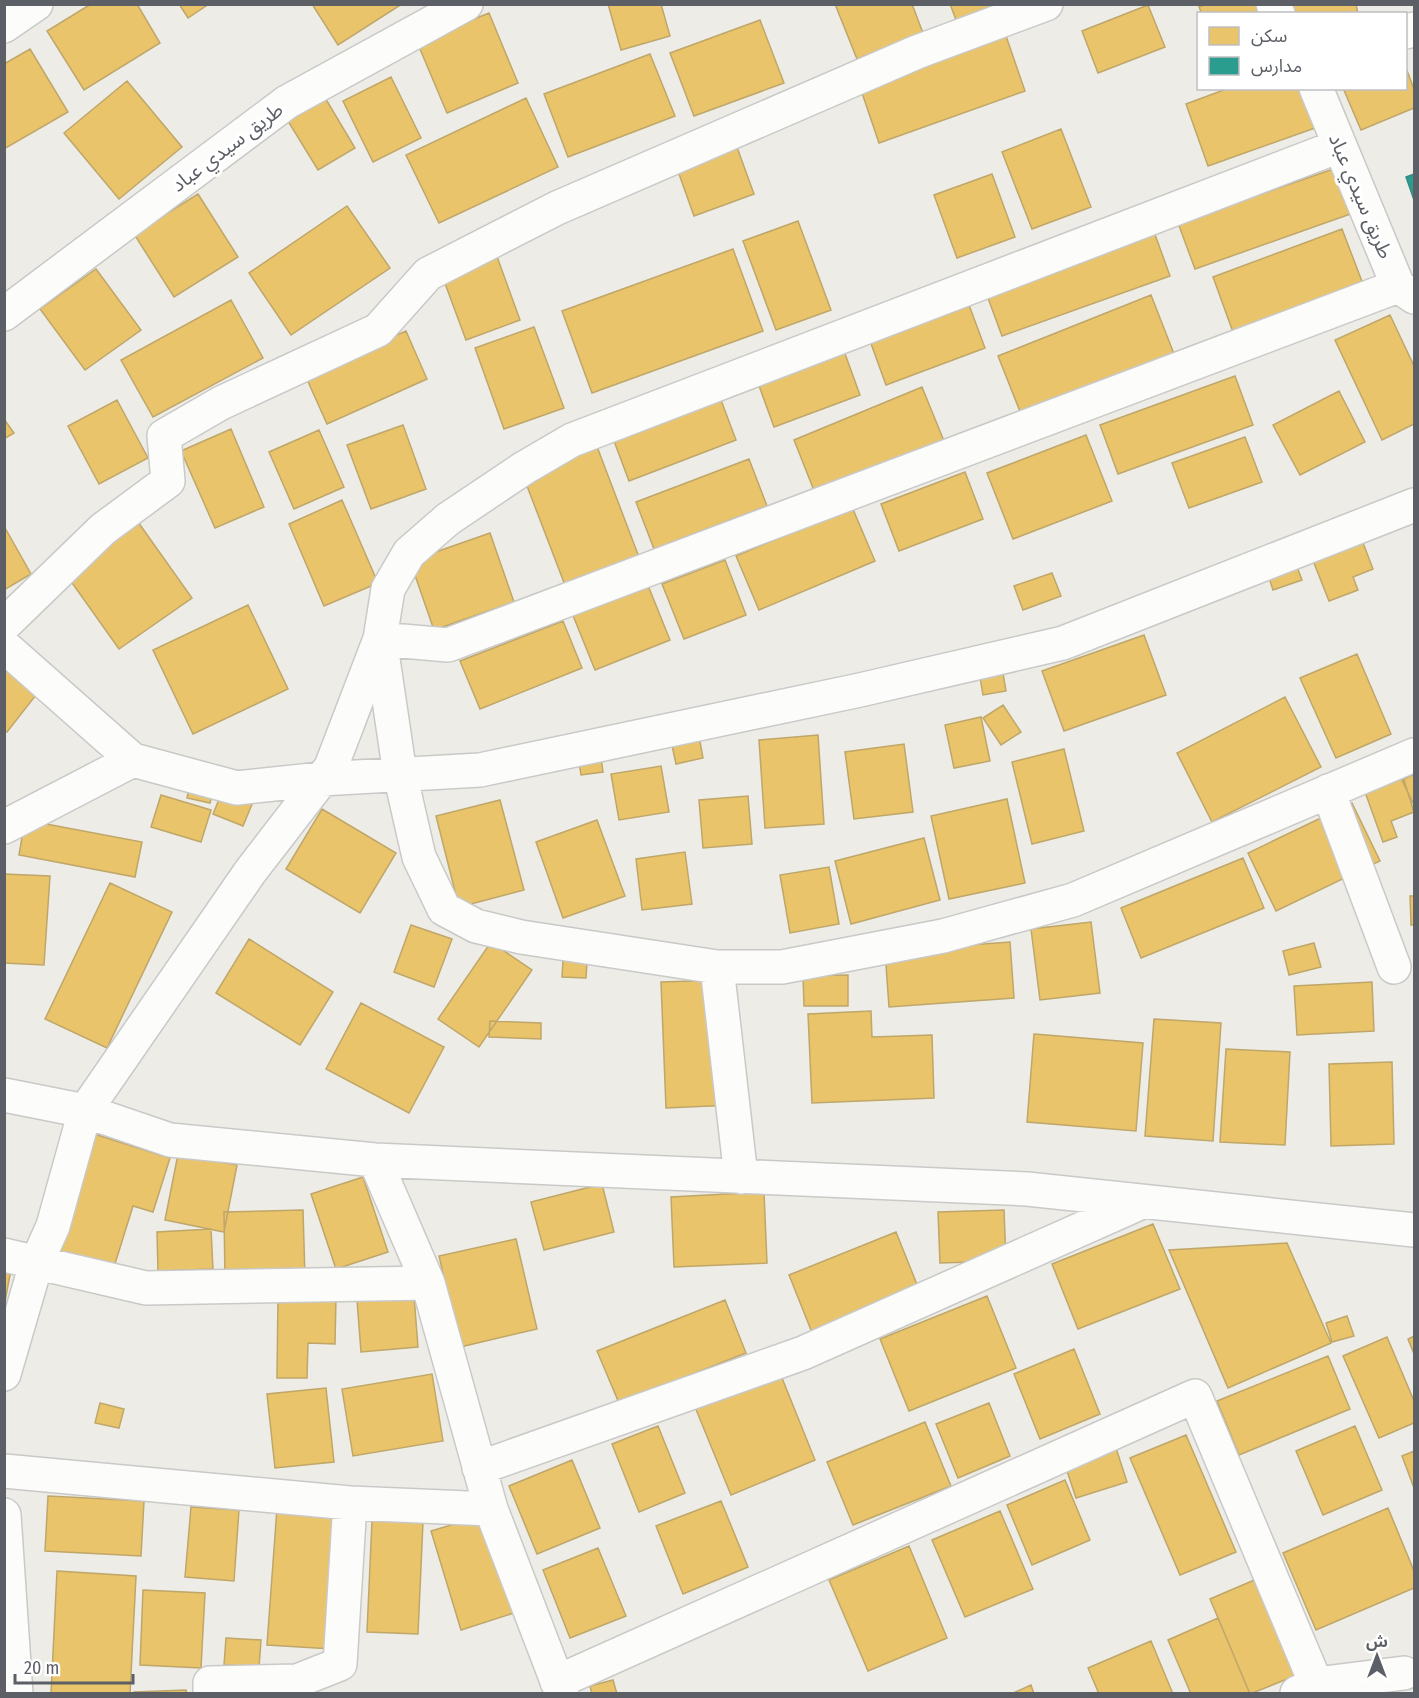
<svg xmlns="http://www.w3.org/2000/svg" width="1419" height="1698" font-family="'Fira Sans Condensed','Noto Sans Arabic',sans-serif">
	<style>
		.homes { fill: #e9c46a; stroke: #bfa669; stroke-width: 1.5 }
		.schools { fill: #2a9d8f; stroke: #398b83; stroke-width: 1.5 }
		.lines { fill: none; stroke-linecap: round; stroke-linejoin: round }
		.minor-casing { stroke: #c9c9c8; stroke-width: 36 }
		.minor { stroke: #fcfcfb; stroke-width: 33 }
		.labels { text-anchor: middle; stroke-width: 6; stroke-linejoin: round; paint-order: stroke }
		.street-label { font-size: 20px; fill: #5c6066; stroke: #fff }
	</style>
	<rect width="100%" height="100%" fill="#edece7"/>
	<path class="homes" d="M 91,4 L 137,4 L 160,43 L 84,90 L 47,31 Z
		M 179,4 L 209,4 L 188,18 Z
		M 312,4 L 402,4 L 338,45 Z
		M 608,4 L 661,4 L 670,36 L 621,50 Z
		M 835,4 L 912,4 L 923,33 L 857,59 Z
		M 950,4 L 1010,4 L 958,25 Z
		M 1206,4 L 1257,4 L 1261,14 L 1202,14 L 1199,7 Z
		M 1290,4 L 1356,4 L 1358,14 L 1292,14 Z
		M 1148,5 L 1165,47 L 1098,73 L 1082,31 Z
		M 489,13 L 518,83 L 447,113 L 417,42 Z
		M 760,20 L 784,83 L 694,116 L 670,53 Z
		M 1006,36 L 1025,91 L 879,143 L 860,87 Z
		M 30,49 L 68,112 L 4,149 L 4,64 Z
		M 650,54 L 675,116 L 568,157 L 544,94 Z
		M 1406,68 L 1414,89 L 1414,108 L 1361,130 L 1343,88 L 1406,88 Z
		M 391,77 L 421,138 L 373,162 L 343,101 Z
		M 127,81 L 182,147 L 119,199 L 64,133 Z
		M 1229,88 L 1301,88 L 1315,128 L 1208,166 L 1186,104 Z
		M 321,91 L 355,148 L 318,170 L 283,113 Z
		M 526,98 L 558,167 L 439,223 L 406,155 Z
		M 1061,129 L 1091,207 L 1032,229 L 1002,152 Z
		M 734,139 L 754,194 L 694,216 L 674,160 Z
		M 1339,167 L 1356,212 L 1195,269 L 1178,223 Z
		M 992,174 L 1015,237 L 957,258 L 934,195 Z
		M 198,194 L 238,257 L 174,297 L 134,234 Z
		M 347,206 L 390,268 L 291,335 L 249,273 Z
		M 798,221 L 831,310 L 776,330 L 743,241 Z
		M 1153,229 L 1170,276 L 1002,336 L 985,290 Z
		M 1342,229 L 1363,284 L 1233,332 L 1213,277 Z
		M 733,249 L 763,331 L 592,393 L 562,311 Z
		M 495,251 L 520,320 L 466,340 L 440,270 Z
		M 96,269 L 141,330 L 85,370 L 40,309 Z
		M 1151,295 L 1176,359 L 1023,419 L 998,356 Z
		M 231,300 L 263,358 L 153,417 L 121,360 Z
		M 969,305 L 985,348 L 886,385 L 870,341 Z
		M 1390,315 L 1414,366 L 1414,424 L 1382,440 L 1335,340 Z
		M 534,327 L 564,408 L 504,429 L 475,348 Z
		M 406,331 L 427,379 L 327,424 L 305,375 Z
		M 844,351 L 860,395 L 774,427 L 758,383 Z
		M 1235,376 L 1253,425 L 1118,474 L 1100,425 Z
		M 922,387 L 944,441 L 815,493 L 794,440 Z
		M 1339,391 L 1365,442 L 1300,475 L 1273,425 Z
		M 718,392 L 736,440 L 629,481 L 611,433 Z
		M 117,400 L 148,458 L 99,484 L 68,426 Z
		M 4,419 L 14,433 L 4,439 Z
		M 403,425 L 426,489 L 371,509 L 347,445 Z
		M 231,429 L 264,507 L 215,528 L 181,451 Z
		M 319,430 L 344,487 L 294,509 L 269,452 Z
		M 1086,435 L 1112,501 L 1013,539 L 987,473 Z
		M 1245,437 L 1262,482 L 1189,508 L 1172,463 Z
		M 596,444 L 639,557 L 565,585 L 522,473 Z
		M 749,459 L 767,506 L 654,549 L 636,502 Z
		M 965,472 L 983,519 L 899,551 L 881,504 Z
		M 342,500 L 378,583 L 324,606 L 289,524 Z
		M 852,507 L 875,561 L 759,610 L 736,556 Z
		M 138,522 L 192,598 L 119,649 L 65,573 Z
		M 4,526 L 31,574 L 4,590 Z
		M 490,533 L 514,602 L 434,630 L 410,561 Z
		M 1360,535 L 1373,569 L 1353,577 L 1358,590 L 1329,601 L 1310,553 Z
		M 1294,559 L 1302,580 L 1273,590 L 1266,569 Z
		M 725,560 L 746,615 L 684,639 L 662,584 Z
		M 1052,573 L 1061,596 L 1023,610 L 1014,586 Z
		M 647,583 L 670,640 L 595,670 L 572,613 Z
		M 248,605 L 288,689 L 193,734 L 153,650 Z
		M 563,621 L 582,668 L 480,709 L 460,661 Z
		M 1144,635 L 1166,695 L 1064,731 L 1042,671 Z
		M 1357,654 L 1391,734 L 1336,758 L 1300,678 Z
		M 4,662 L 43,686 L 7,732 L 4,730 Z
		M 1002,667 L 1006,691 L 983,695 L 979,671 Z
		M 1285,697 L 1321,767 L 1212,822 L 1177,753 Z
		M 1003,705 L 1021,732 L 1001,745 L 983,718 Z
		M 981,717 L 990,761 L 954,768 L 945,725 Z
		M 698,731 L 703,758 L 676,764 L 670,736 Z
		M 818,735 L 824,824 L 765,828 L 759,740 Z
		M 904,744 L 913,812 L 854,819 L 845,752 Z
		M 1064,749 L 1084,831 L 1032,844 L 1012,762 Z
		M 600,751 L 603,772 L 581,775 L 578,755 Z
		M 661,766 L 669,812 L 619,820 L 611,774 Z
		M 1414,774 L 1414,805 L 1402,780 Z
		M 1403,777 L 1414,812 L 1391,821 L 1397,837 L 1383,842 L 1365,792 Z
		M 191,781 L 214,787 L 210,803 L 187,798 Z
		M 225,785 L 255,797 L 243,826 L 213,814 Z
		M 161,795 L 211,810 L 201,842 L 151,827 Z
		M 748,796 L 752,844 L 703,848 L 699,800 Z
		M 1007,799 L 1025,883 L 949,899 L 931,816 Z
		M 500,800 L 524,890 L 459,907 L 436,816 Z
		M 1352,803 L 1380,861 L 1276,911 L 1248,853 Z
		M 322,809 L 396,853 L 360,913 L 286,869 Z
		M 25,820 L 142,842 L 135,877 L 19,855 Z
		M 597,820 L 625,896 L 563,918 L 536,842 Z
		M 924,838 L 940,900 L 851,924 L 835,861 Z
		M 685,852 L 692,904 L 642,910 L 636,859 Z
		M 1243,858 L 1264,908 L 1141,958 L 1121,908 Z
		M 829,867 L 839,924 L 790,933 L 780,875 Z
		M 4,874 L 50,876 L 44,965 L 4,963 Z
		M 110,883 L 172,912 L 107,1048 L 45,1019 Z
		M 1410,896 L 1414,896 L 1414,925 L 1411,925 Z
		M 1091,922 L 1100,993 L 1040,1000 L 1031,929 Z
		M 411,925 L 452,939 L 434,987 L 394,972 Z
		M 249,939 L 333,992 L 300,1045 L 216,993 Z
		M 491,942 L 532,970 L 479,1047 L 438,1019 Z
		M 1010,942 L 1014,998 L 889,1007 L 885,951 Z
		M 1314,943 L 1321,967 L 1289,975 L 1283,951 Z
		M 563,960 L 587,961 L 586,978 L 562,977 Z
		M 848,975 L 848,1006 L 804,1006 L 803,976 Z
		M 726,980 L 732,1105 L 666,1108 L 661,982 Z
		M 1372,982 L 1374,1031 L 1297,1035 L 1294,986 Z
		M 361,1003 L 444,1047 L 409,1113 L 326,1069 Z
		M 871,1011 L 872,1037 L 932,1035 L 934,1098 L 812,1103 L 808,1014 Z
		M 1154,1019 L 1221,1023 L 1213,1141 L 1145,1136 Z
		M 490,1021 L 541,1023 L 541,1039 L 489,1037 Z
		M 1034,1034 L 1143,1043 L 1136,1131 L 1027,1122 Z
		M 1226,1049 L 1290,1052 L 1285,1145 L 1220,1142 Z
		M 1392,1062 L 1394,1144 L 1331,1146 L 1329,1064 Z
		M 91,1133 L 170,1158 L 153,1212 L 133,1206 L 114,1267 L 54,1249 Z
		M 178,1154 L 237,1165 L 224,1232 L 165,1220 Z
		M 363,1177 L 388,1252 L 336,1269 L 311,1194 Z
		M 602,1184 L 614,1232 L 544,1250 L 531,1202 Z
		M 764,1192 L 767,1263 L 674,1267 L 671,1197 Z
		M 303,1210 L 305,1278 L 225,1280 L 224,1212 Z
		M 1004,1210 L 1006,1261 L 940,1263 L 938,1212 Z
		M 1153,1224 L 1180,1289 L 1078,1329 L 1052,1264 Z
		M 211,1229 L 213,1269 L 158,1271 L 157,1232 Z
		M 896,1232 L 920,1292 L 813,1335 L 789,1275 Z
		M 516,1239 L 537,1329 L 460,1347 L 439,1256 Z
		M 1287,1243 L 1331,1343 L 1228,1388 L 1169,1250 Z
		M 4,1258 L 13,1259 L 4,1307 Z
		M 278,1296 L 336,1297 L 335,1344 L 308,1343 L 307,1378 L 277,1378 Z
		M 414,1296 L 418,1347 L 361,1352 L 357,1300 Z
		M 987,1296 L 1016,1368 L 909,1411 L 880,1339 Z
		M 725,1300 L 746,1353 L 619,1403 L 597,1351 Z
		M 1347,1316 L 1354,1336 L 1332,1342 L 1326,1323 Z
		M 1414,1336 L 1414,1354 L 1408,1339 Z
		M 1387,1337 L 1414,1401 L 1414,1423 L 1379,1438 L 1343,1356 Z
		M 1074,1349 L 1100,1414 L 1040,1439 L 1014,1374 Z
		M 1328,1356 L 1350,1409 L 1239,1455 L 1217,1401 Z
		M 780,1373 L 815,1460 L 731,1495 L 695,1407 Z
		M 432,1374 L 443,1441 L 353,1456 L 342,1389 Z
		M 326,1388 L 334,1462 L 275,1468 L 267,1394 Z
		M 100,1403 L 124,1409 L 119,1428 L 95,1423 Z
		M 989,1403 L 1010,1456 L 958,1478 L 936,1424 Z
		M 925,1422 L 951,1486 L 853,1525 L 827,1462 Z
		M 658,1426 L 685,1493 L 639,1512 L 612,1444 Z
		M 1355,1426 L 1382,1490 L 1323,1515 L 1296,1451 Z
		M 1186,1435 L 1236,1552 L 1180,1575 L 1130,1458 Z
		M 1116,1448 L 1127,1482 L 1076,1498 L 1065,1465 Z
		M 1414,1451 L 1414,1488 L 1402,1456 Z
		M 572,1460 L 600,1528 L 537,1554 L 509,1486 Z
		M 1065,1480 L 1090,1540 L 1032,1565 L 1007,1505 Z
		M 48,1496 L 144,1501 L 141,1556 L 45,1551 Z
		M 721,1501 L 748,1567 L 683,1594 L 656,1526 Z
		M 191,1507 L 239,1510 L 234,1581 L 185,1577 Z
		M 277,1508 L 341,1513 L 332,1649 L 267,1645 Z
		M 1388,1508 L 1414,1571 L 1414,1588 L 1316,1630 L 1283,1553 Z
		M 1000,1511 L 1033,1589 L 965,1617 L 932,1540 Z
		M 488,1514 L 517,1612 L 461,1630 L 431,1531 Z
		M 372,1521 L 423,1522 L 418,1634 L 367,1632 Z
		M 909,1546 L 947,1638 L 868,1671 L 829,1580 Z
		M 598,1548 L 626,1616 L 570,1638 L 543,1570 Z
		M 57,1571 L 136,1576 L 130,1694 L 51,1694 Z
		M 1266,1575 L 1307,1671 L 1250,1694 L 1210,1599 Z
		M 143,1590 L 205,1593 L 201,1668 L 140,1665 Z
		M 1218,1618 L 1250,1694 L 1191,1694 L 1168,1640 Z
		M 226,1638 L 261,1640 L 259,1667 L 224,1665 Z
		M 1151,1641 L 1173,1694 L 1099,1694 L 1088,1668 Z
		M 613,1680 L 617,1694 L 592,1694 L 590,1686 Z
		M 1031,1685 L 1034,1694 L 1011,1694 Z
		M 186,1690 L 187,1694 L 134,1694 L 134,1692 Z"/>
	<path class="schools" d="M 1414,174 L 1414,200 L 1406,177 Z"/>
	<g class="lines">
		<defs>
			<path id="minor" d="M 1273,4 L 1278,14
				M 4,26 L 36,4
				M 1406,32 L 1414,29
				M 1316,88 L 1398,286 L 1414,297
				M 1398,286 L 448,645 L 380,639 L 400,774 L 419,857 L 444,909 L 476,926 L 521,937 L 717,967 L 782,967 L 943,936 L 1073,900 L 1414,755
				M 4,314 L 287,102 L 466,4
				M 4,625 L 103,529 L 168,481 L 164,436 L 221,403 L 378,330 L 428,274 L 557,208 L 917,52 L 1046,4
				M 4,646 L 133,760
				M 1328,791 L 1394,967
				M 4,827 L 133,760 L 237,788 L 321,779 L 480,770 L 860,690 L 1063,643 L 1414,505
				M 717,967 L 741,1177
				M 4,1095 L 85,1111 L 170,1140 L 375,1160 L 1027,1189 L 1414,1230
				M 375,1160 L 428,1283 L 491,1509 L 562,1694
				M 4,1255 L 146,1288 L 428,1283
				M 4,1374 L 36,1264 L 53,1226 L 85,1111 L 250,872 L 331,767 L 380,639 L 388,589 L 409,553 L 448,519 L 524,468 L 572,440 L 1339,146
				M 479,1468 L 803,1353 L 1142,1202
				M 4,1471 L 350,1503 L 491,1509
				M 4,1515 L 16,1694
				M 557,1682 L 1195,1396 L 1316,1684
				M 1297,1693 L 1316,1684 L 1404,1673
				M 210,1694 L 210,1683 L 297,1681 L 340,1664 L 350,1503"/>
		</defs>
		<use href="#minor" class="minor-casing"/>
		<use href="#minor" class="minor"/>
	</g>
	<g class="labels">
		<g class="street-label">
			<text transform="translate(227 147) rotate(-37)" y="7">طريق سيدي عباد</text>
			<text transform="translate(1361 196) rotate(67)" y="7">طريق سيدي عباد</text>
		</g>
	</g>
	<rect width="1419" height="1698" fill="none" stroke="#5c6066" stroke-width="12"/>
	<rect x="1197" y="12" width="210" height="78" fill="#ffffff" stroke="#bebfc2" stroke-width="1.5"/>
	<rect x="1209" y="27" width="30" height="18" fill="#e9c46a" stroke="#bebfc2" stroke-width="1.5"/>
	<text x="1251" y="42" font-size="18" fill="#5c6066">سكن</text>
	<rect x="1209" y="57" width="30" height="18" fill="#2a9d8f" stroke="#bebfc2" stroke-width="1.5"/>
	<text x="1251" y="72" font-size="18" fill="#5c6066">مدارس</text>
	<g transform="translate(1377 1656)" stroke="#ffffff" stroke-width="4.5" paint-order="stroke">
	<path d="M0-4.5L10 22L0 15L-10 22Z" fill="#5c6066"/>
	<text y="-9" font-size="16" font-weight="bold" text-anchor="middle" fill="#5c6066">ش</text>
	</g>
	<path d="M15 1674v9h118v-9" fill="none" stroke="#5c6066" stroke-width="3"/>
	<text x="24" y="1674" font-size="18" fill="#5c6066" stroke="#ffffff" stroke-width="4.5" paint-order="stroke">20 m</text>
</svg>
